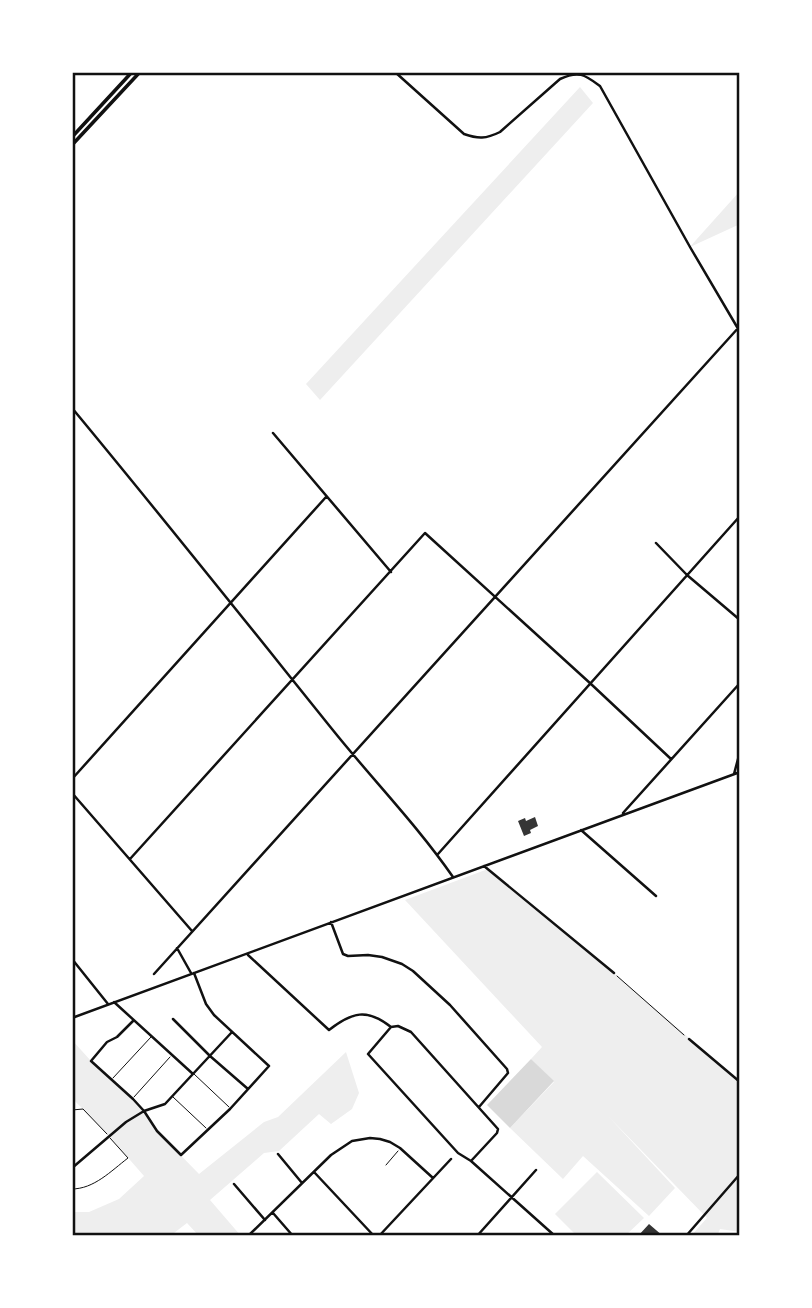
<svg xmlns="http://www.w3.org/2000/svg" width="812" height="1308" font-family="'Fira Sans Condensed',sans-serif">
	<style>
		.green { fill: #eee }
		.water { fill: #d9d9d9 }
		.building { fill: #353535 }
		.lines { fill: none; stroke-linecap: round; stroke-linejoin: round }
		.path { stroke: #111; stroke-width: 1 }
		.service { stroke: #111; stroke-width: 1 }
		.minor { stroke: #111; stroke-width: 2.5 }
		.secondary { stroke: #111; stroke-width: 3.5 }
		.neatline { fill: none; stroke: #111; stroke-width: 2.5 }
	</style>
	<rect width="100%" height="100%" fill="#fff"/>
	<path class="green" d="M 580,87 L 593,103 L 320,400 L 306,384 Z
		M 740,191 L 740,224 L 690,247 L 696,240 Z
		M 488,869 L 614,973 L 740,1082 L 740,1232 L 720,1229 L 717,1236 L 691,1236 L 707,1218 L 608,1116 L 675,1188 L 649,1216 L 583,1156 L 563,1179 L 510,1128 L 554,1082 L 531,1059 L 542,1047 L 405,900 Z
		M 72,1040 L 91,1061 L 144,1111 L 157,1131 L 199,1174 L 264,1122 L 278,1117 L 346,1052 L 359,1093 L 352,1109 L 331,1124 L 319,1114 L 279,1151 L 264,1153 L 210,1200 L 241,1236 L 199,1236 L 187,1223 L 170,1236 L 72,1236 L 72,1212 L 89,1212 L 119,1199 L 144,1176 L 109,1136 L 72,1098 Z
		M 597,1172 L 644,1218 L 625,1236 L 577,1236 L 555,1214 Z"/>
	<path class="water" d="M 531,1059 L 554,1081 L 510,1128 L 487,1105 Z"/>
	<path class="building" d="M 535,817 L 538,826 L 530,830 L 531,833 L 524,836 L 518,821 L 525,818 L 526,821 Z
		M 649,1224 L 663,1236 L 638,1236 Z"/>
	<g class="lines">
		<path class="path" d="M 617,976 L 684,1035"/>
		<path class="service" d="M 740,256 L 738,257 L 740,259
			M 194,1074 L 229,1107
			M 113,1078 L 151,1037
			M 134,1097 L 170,1057
			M 173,1097 L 206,1128
			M 72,1110 L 83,1109 L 107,1134
			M 386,1165 L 398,1151
			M 72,1189 C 94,1189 111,1171 128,1158 L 110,1138"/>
		<path class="minor" d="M 395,72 L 464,134 C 478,139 486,139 500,132 L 560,79 C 579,70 585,75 600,86 L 690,247 L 740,332
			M 72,408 C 160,514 246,622 332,729 C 372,779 417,825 453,877
			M 273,433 L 391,572
			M 656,543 L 687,575 L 740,620
			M 734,774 L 738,759 L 740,756
			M 72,779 L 326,497
			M 72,793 L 192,931
			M 623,813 L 740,683
			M 581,830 L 656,896
			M 438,854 L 740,516
			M 130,859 L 425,533 L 591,684 L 671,759
			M 484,866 L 614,973
			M 331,922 L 343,954 L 348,956 L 368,955 L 382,957 L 402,964 L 413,971 L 450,1005 L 507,1069 L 508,1073 L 479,1107
			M 177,948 L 191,973
			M 248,955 L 329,1030 C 352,1012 367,1008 391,1027 L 398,1026 L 411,1032 L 498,1129 L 497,1133 L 471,1161
			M 72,959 L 108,1004
			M 154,974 L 740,326
			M 114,1002 L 193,1074
			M 72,1018 L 740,772
			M 173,1019 L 210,1056 L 248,1089
			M 133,1021 L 117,1037 L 107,1042 L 91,1061 L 133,1099 L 144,1111 L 157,1131 L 181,1155 L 230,1109 L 269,1066 L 214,1015 L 206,1004 L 194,973
			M 391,1027 L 368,1054 L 458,1153 L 471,1161 L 555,1236
			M 689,1039 L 740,1082
			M 278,1154 L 302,1183
			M 72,1168 L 126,1122 L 144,1111 L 165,1104 L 232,1032
			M 314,1172 L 374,1236
			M 234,1184 L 265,1220
			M 273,1213 L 293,1236
			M 248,1236 L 331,1155 L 352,1141 L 370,1138 L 380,1139 L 390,1142 L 400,1148 L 433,1178
			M 379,1236 L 451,1159
			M 477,1236 L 536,1170
			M 686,1236 L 740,1174"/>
		<path class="secondary" d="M 72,137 L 132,72
			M 72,145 L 140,72"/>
	</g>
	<rect width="812" height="1308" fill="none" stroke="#ffffff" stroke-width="147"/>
	<rect x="74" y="74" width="664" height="1160" class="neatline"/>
</svg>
